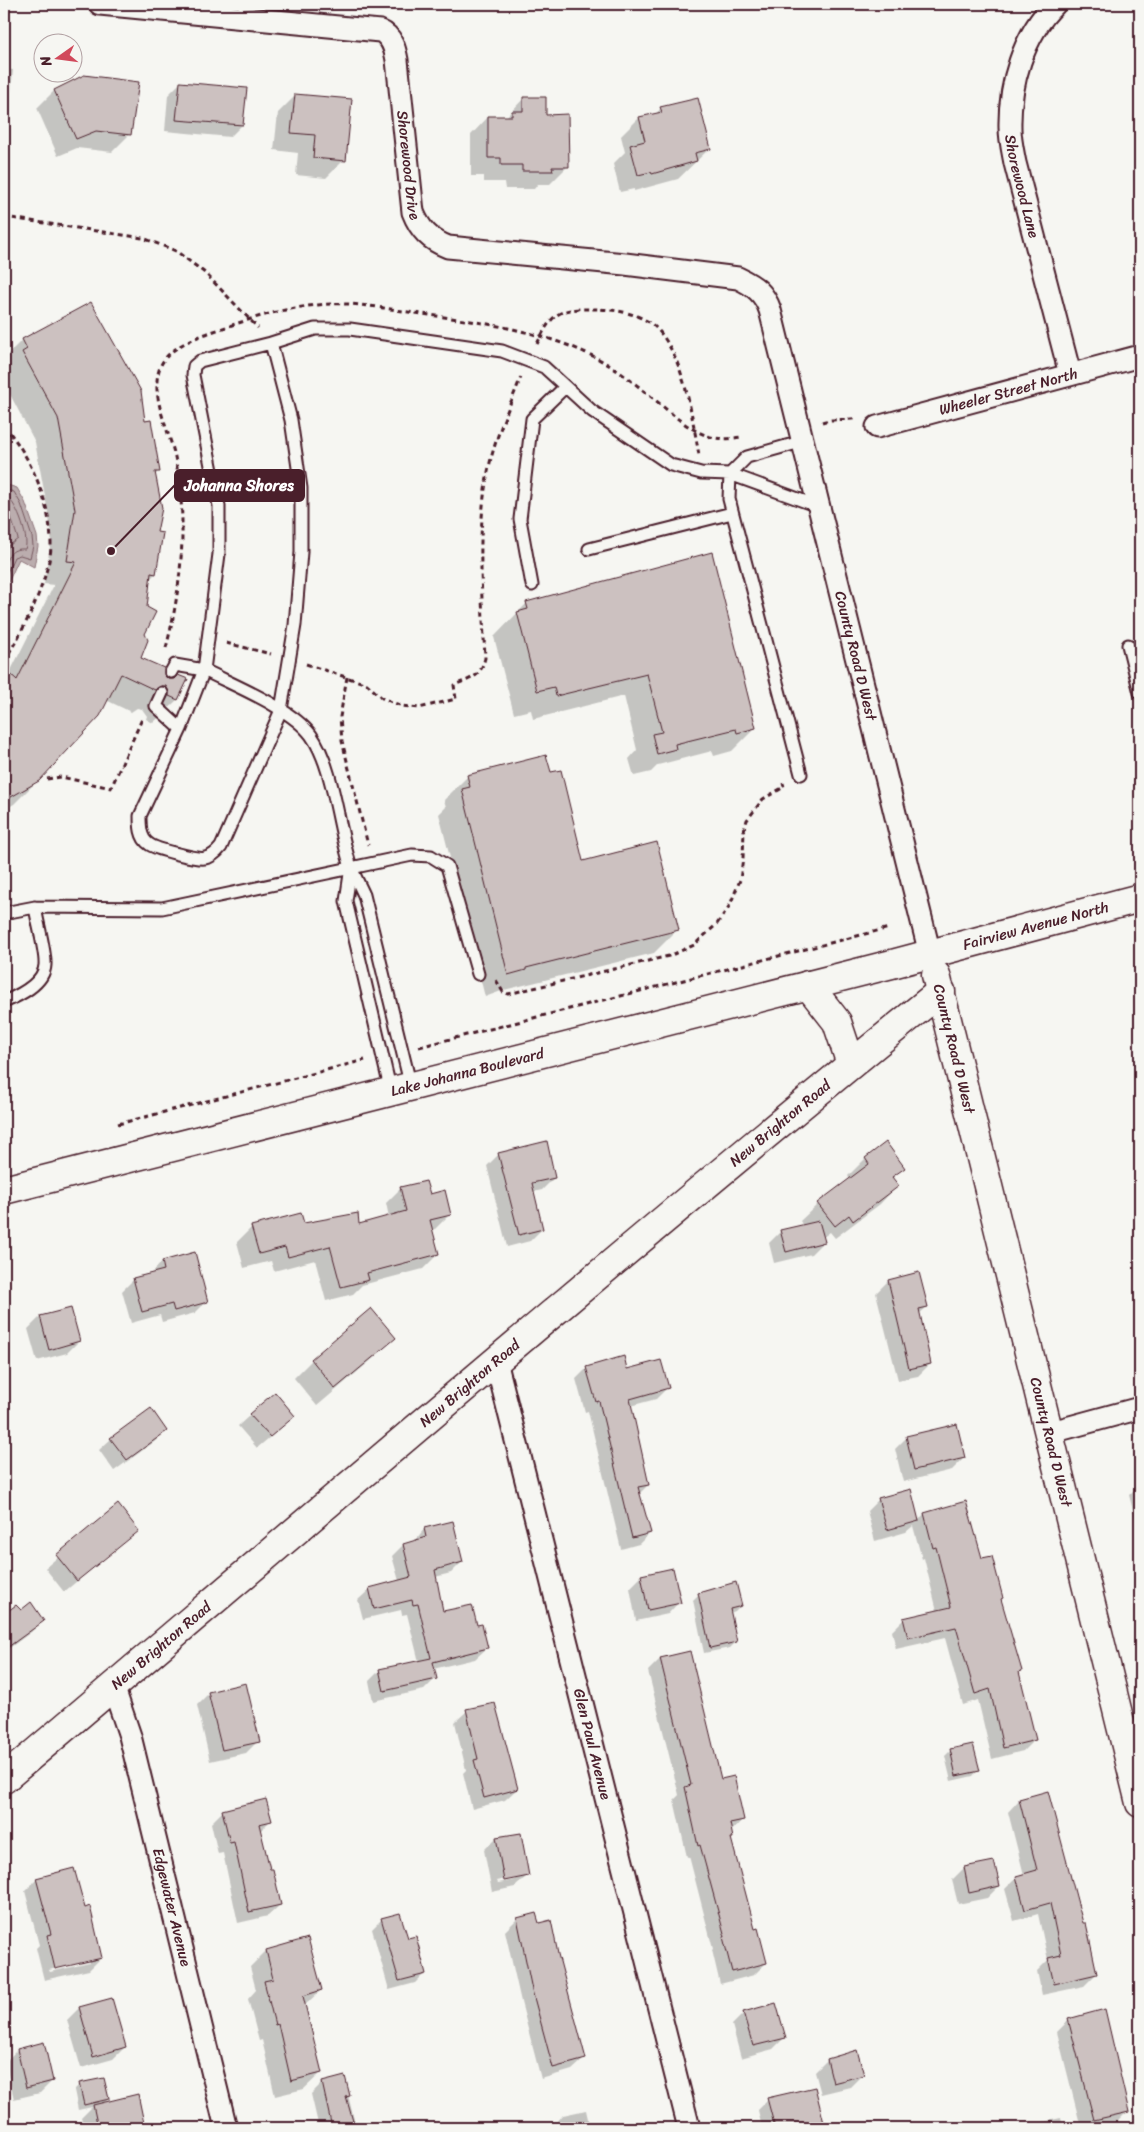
<svg xmlns="http://www.w3.org/2000/svg" width="1144" height="2132" font-family="Sriracha,sans-serif">
	<style>
		.water { fill: #bbadae; stroke: #8e747a }
		.shadow { fill: #0003; fill-rule: evenodd }
		.lines { fill: none; stroke-linecap: round; stroke-linejoin: round }
		.shore { stroke: #77585f; stroke-width: 1 }
		.building { fill: #ccc1c0; stroke: #4a1f2b }
		.service-casing { stroke: #4a1f2b; stroke-width: 15 }
		.minor-casing { stroke: #4a1f2b; stroke-width: 25 }
		.tertiary-casing { stroke: #4a1f2b; stroke-width: 31 }
		.path { stroke: #4a1f2b; stroke-width: 3; stroke-dasharray: 5 4; stroke-linecap: butt }
		.service { stroke: #f6f6f2; stroke-width: 11 }
		.minor { stroke: #f6f6f2; stroke-width: 21 }
		.tertiary { stroke: #f6f6f2; stroke-width: 28 }
		.labels { text-anchor: middle; stroke-width: 5; stroke-linejoin: round; paint-order: stroke }
		.street-label { font-size: 15px; fill: #4a1f2b; stroke: #f6f6f2 }
		.leader { fill: none; stroke: #4a1f2b; stroke-width: 2 }
		.callout-dot { fill: #4a1f2b; stroke: #f6f6f2; stroke-width: 2 }
		.callout { fill: #4a1f2b; stroke: #4a1f2b; stroke-width: 2 }
		.callout-label { font-size: 16px; text-anchor: middle; font-weight: bold; fill: #fff }
	</style>
	<rect width="100%" height="100%" fill="#f6f6f2"/>
	<filter id="ink" filterUnits="userSpaceOnUse"><feTurbulence type="fractalNoise" baseFrequency=".02" numOctaves="2"/><feDisplacementMap in="SourceGraphic" scale="10" xChannelSelector="R" yChannelSelector="G"/><feConvolveMatrix kernelMatrix="1 2 1 2 8 2 1 2 1" color-interpolation-filters="sRGB"/></filter>
	<g filter="url(#ink)">
		<path class="water" d="M 4,484 L 17,488 L 25,502 L 37,536 L 38,546 L 34,567 L 19,559 L 4,591 Z"/>
		<path class="shadow" d="M 4,69 L 13,70 L 10,104 L 4,110 Z
			M 180,83 L 242,125 L 230,137 L 165,131 L 168,95 Z
			M 54,91 L 130,134 L 112,152 L 77,148 L 58,156 L 37,108 Z
			M 296,95 L 344,160 L 326,178 L 296,175 L 298,153 L 274,150 L 278,113 Z
			M 524,98 L 545,116 L 568,166 L 550,184 L 538,184 L 534,189 L 505,189 L 504,182 L 484,182 L 484,176 L 471,176 L 471,135 L 488,117 L 506,117 Z
			M 661,108 L 709,149 L 678,179 L 634,191 L 634,189 L 620,192 L 613,164 L 625,152 L 621,136 L 639,118 L 655,115 Z
			M 22,340 L 144,423 L 159,471 L 154,476 L 155,574 L 149,580 L 140,658 L 167,680 L 186,680 L 177,700 L 153,723 L 146,719 L 147,716 L 142,709 L 137,708 L 131,712 L 106,700 L 38,780 L 14,804 L 4,810 L 4,684 L 54,585 L 44,584 L 52,534 L 35,442 L 4,383 L 4,358 Z
			M 527,603 L 755,728 L 732,751 L 714,756 L 712,751 L 658,765 L 651,772 L 634,776 L 629,759 L 637,750 L 624,696 L 533,719 L 531,710 L 514,714 L 494,637 Z
			M 468,776 L 582,862 L 677,930 L 654,953 L 504,990 L 485,997 L 439,814 L 446,807 L 444,800 Z
			M 499,1154 L 554,1178 L 542,1190 L 533,1192 L 542,1229 L 530,1241 L 507,1247 L 487,1166 Z
			M 865,1159 L 903,1167 L 892,1179 L 897,1186 L 880,1204 L 835,1238 L 830,1232 L 822,1238 L 823,1242 L 811,1254 L 774,1263 L 769,1243 L 781,1231 L 803,1226 L 800,1221 L 818,1204 L 850,1180 L 848,1176 Z
			M 401,1188 L 429,1196 L 450,1214 L 435,1229 L 431,1230 L 438,1254 L 423,1269 L 362,1285 L 353,1294 L 326,1301 L 315,1260 L 274,1271 L 271,1261 L 244,1268 L 237,1242 L 252,1227 L 303,1224 L 358,1225 L 389,1217 L 386,1203 Z
			M 162,1262 L 207,1301 L 195,1313 L 162,1322 L 160,1315 L 131,1323 L 122,1291 L 134,1279 L 150,1275 Z
			M 888,1281 L 927,1307 L 919,1314 L 930,1364 L 918,1376 L 898,1380 L 876,1293 Z
			M 70,1309 L 79,1341 L 67,1353 L 37,1361 L 28,1329 L 40,1317 Z
			M 371,1310 L 394,1338 L 376,1356 L 317,1406 L 294,1378 L 312,1360 Z
			M 587,1368 L 627,1371 L 667,1388 L 656,1399 L 630,1406 L 648,1485 L 639,1494 L 650,1533 L 639,1544 L 621,1549 L 588,1411 L 585,1412 L 576,1379 Z
			M 250,1415 L 281,1428 L 257,1448 L 238,1426 Z
			M 166,1431 L 154,1442 L 114,1471 L 99,1450 L 111,1439 Z
			M 907,1437 L 964,1458 L 952,1470 L 903,1482 L 895,1449 Z
			M 1140,1484 L 1140,1559 L 1136,1542 L 1140,1538 L 1129,1495 Z
			M 879,1499 L 918,1521 L 924,1514 L 1000,1600 L 1020,1671 L 1018,1673 L 1035,1739 L 1023,1751 L 992,1759 L 978,1700 L 963,1705 L 945,1638 L 896,1649 L 892,1631 L 904,1619 L 937,1611 L 924,1558 L 922,1559 L 913,1526 L 906,1532 L 875,1541 L 867,1511 Z
			M 118,1506 L 137,1531 L 64,1592 L 45,1568 Z
			M 424,1529 L 462,1562 L 451,1573 L 435,1577 L 442,1613 L 476,1627 L 487,1648 L 475,1659 L 433,1669 L 435,1679 L 424,1690 L 373,1701 L 369,1681 L 380,1670 L 419,1662 L 407,1614 L 402,1615 L 401,1610 L 363,1619 L 358,1600 L 370,1589 L 399,1581 L 392,1556 L 403,1545 L 414,1542 Z
			M 642,1576 L 679,1602 L 668,1614 L 636,1621 L 630,1588 Z
			M 699,1594 L 741,1605 L 735,1611 L 730,1613 L 736,1642 L 730,1648 L 704,1653 L 693,1600 Z
			M 16,1606 L 20,1612 L 43,1620 L 31,1632 L 4,1652 L 4,1615 Z
			M 689,1653 L 720,1780 L 742,1820 L 731,1832 L 732,1837 L 730,1839 L 755,1930 L 766,1963 L 754,1975 L 720,1984 L 712,1950 L 713,1949 L 689,1856 L 687,1857 L 674,1800 L 679,1795 L 648,1671 L 660,1659 Z
			M 209,1693 L 258,1741 L 246,1753 L 210,1761 L 197,1705 Z
			M 467,1711 L 517,1789 L 505,1800 L 472,1809 L 463,1773 L 466,1770 L 455,1722 Z
			M 950,1751 L 978,1770 L 973,1776 L 951,1781 L 945,1756 Z
			M 1019,1800 L 1096,1974 L 1084,1986 L 1042,1995 L 1037,1971 L 1048,1960 L 1038,1914 L 1014,1921 L 1005,1889 L 1017,1877 L 1024,1875 L 1008,1812 Z
			M 223,1811 L 271,1820 L 260,1831 L 280,1905 L 268,1916 L 238,1923 L 223,1853 L 218,1854 L 211,1823 Z
			M 520,1834 L 527,1876 L 515,1887 L 492,1892 L 484,1850 L 496,1838 ZM 515,1877 L 515,1880 L 498,1883 L 497,1881 Z
			M 964,1868 L 999,1886 L 987,1898 L 958,1904 L 952,1880 Z
			M 37,1879 L 84,1909 L 101,1958 L 89,1970 L 44,1980 L 36,1948 L 39,1945 L 25,1891 ZM 89,1960 L 89,1963 L 50,1972 L 49,1970 Z
			M 536,1915 L 538,1925 L 557,1955 L 584,2059 L 572,2070 L 541,2079 L 521,2002 L 505,1931 L 517,1919 Z
			M 382,1919 L 407,1940 L 424,1974 L 415,1983 L 389,1990 L 372,1929 Z
			M 266,1951 L 321,1990 L 304,2006 L 321,2073 L 304,2089 L 275,2096 L 262,2040 L 259,2041 L 248,1999 L 256,1990 L 250,1967 Z
			M 111,2000 L 125,2047 L 113,2059 L 81,2068 L 67,2020 L 79,2008 Z
			M 744,2013 L 785,2037 L 773,2049 L 741,2058 L 732,2025 Z
			M 1069,2020 L 1128,2111 L 1116,2123 L 1095,2128 L 1081,2128 L 1057,2032 Z
			M 17,2050 L 52,2081 L 40,2093 L 14,2099 L 5,2062 Z
			M 827,2060 L 862,2075 L 850,2087 L 821,2094 L 815,2072 Z
			M 344,2078 L 356,2128 L 319,2128 L 311,2094 L 322,2083 Z
			M 80,2084 L 108,2099 L 103,2104 L 137,2096 L 144,2128 L 84,2128 L 81,2118 L 92,2107 L 78,2110 L 74,2090 Z
			M 768,2100 L 823,2123 L 818,2128 L 762,2128 L 758,2110 Z
			M 586,2110 L 590,2128 L 552,2128 L 563,2115 Z
			M 1061,2118 L 1063,2128 L 1033,2128 L 1038,2123 Z"/>
		<g class="lines">
			<path class="shore" d="M 4,489 L 14,492 L 21,504 L 32,537 L 33,546 L 30,558 L 20,555 L 14,557 L 4,579
				M 4,495 C 15,497 30,539 25,549 C 12,548 9,554 4,565
				M 4,503 L 7,505 L 18,539 L 4,549"/>
		</g>
		<path class="building" d="M 84,75 L 139,82 L 131,135 L 96,131 L 76,139 L 54,90 Z
			M 180,82 L 247,88 L 243,125 L 176,120 Z
			M 295,94 L 352,99 L 346,161 L 313,158 L 315,135 L 291,133 Z
			M 523,97 L 546,97 L 546,115 L 568,114 L 569,167 L 552,167 L 553,171 L 522,171 L 522,165 L 501,165 L 501,158 L 488,158 L 488,116 L 512,116 L 512,111 L 523,111 Z
			M 698,98 L 711,149 L 695,153 L 697,161 L 652,174 L 651,172 L 638,175 L 630,145 L 645,141 L 639,117 L 662,112 L 660,107 Z
			M 91,302 L 141,391 L 145,421 L 151,420 L 160,472 L 155,472 L 162,508 L 157,532 L 163,533 L 156,574 L 151,573 L 147,607 L 156,612 L 145,634 L 148,640 L 141,658 L 164,668 L 164,675 L 168,679 L 174,679 L 178,675 L 188,679 L 178,700 L 169,696 L 169,692 L 166,686 L 161,686 L 155,690 L 121,674 L 100,716 L 39,781 L 4,801 L 4,668 L 17,680 L 76,562 L 67,561 L 75,510 L 58,418 L 22,352 L 27,349 L 22,339 Z
			M 712,552 L 756,728 L 737,733 L 736,729 L 675,744 L 676,749 L 657,754 L 652,734 L 662,732 L 647,674 L 556,696 L 554,687 L 537,691 L 517,612 L 528,609 L 526,602 Z
			M 546,755 L 551,772 L 561,770 L 583,861 L 657,842 L 679,930 L 526,968 L 526,970 L 508,975 L 462,789 L 470,787 L 467,775 Z
			M 547,1141 L 555,1178 L 532,1183 L 543,1229 L 519,1235 L 498,1153 Z
			M 886,1142 L 905,1168 L 892,1177 L 899,1186 L 853,1221 L 849,1215 L 835,1226 L 817,1203 L 869,1164 L 865,1158 Z
			M 426,1181 L 430,1194 L 445,1190 L 451,1215 L 430,1220 L 439,1254 L 367,1273 L 369,1280 L 341,1287 L 330,1246 L 288,1257 L 285,1247 L 259,1254 L 251,1226 L 301,1213 L 304,1223 L 358,1213 L 359,1224 L 406,1211 L 400,1187 Z
			M 819,1221 L 825,1242 L 786,1252 L 780,1230 Z
			M 195,1252 L 208,1302 L 174,1311 L 172,1304 L 142,1312 L 133,1278 L 164,1270 L 162,1261 Z
			M 919,1272 L 928,1307 L 919,1309 L 931,1364 L 909,1369 L 888,1280 Z
			M 71,1308 L 80,1341 L 49,1350 L 40,1316 Z
			M 371,1308 L 396,1338 L 335,1389 L 311,1359 Z
			M 624,1356 L 627,1369 L 661,1360 L 669,1388 L 630,1399 L 649,1485 L 638,1487 L 651,1533 L 632,1538 L 599,1401 L 596,1402 L 586,1367 Z
			M 275,1392 L 295,1416 L 270,1437 L 249,1414 Z
			M 151,1408 L 167,1431 L 127,1460 L 110,1438 Z
			M 957,1424 L 965,1458 L 914,1470 L 906,1436 Z
			M 911,1489 L 919,1521 L 887,1530 L 878,1498 Z
			M 966,1501 L 982,1558 L 992,1556 L 1003,1598 L 1001,1599 L 1022,1671 L 1019,1672 L 1036,1740 L 1003,1748 L 990,1689 L 975,1694 L 956,1627 L 908,1638 L 903,1618 L 951,1607 L 936,1547 L 933,1548 L 924,1513 Z
			M 118,1504 L 139,1531 L 77,1581 L 56,1555 Z
			M 453,1521 L 463,1562 L 435,1570 L 443,1611 L 472,1605 L 477,1625 L 482,1624 L 488,1648 L 433,1662 L 437,1679 L 384,1691 L 379,1669 L 431,1658 L 418,1604 L 413,1605 L 412,1600 L 374,1609 L 369,1588 L 411,1577 L 403,1544 L 426,1537 L 424,1528 Z
			M 673,1568 L 681,1603 L 648,1610 L 641,1575 Z
			M 736,1582 L 742,1606 L 730,1609 L 737,1642 L 710,1648 L 698,1593 Z
			M 31,1602 L 44,1621 L 4,1650 L 4,1614 L 16,1605 L 21,1610 Z
			M 690,1651 L 721,1779 L 734,1776 L 744,1820 L 730,1823 L 733,1838 L 731,1838 L 755,1929 L 758,1928 L 767,1963 L 732,1972 L 723,1937 L 725,1937 L 700,1845 L 698,1846 L 685,1787 L 691,1785 L 660,1658 Z
			M 246,1683 L 260,1742 L 222,1750 L 208,1692 Z
			M 495,1703 L 518,1789 L 484,1798 L 474,1760 L 478,1759 L 466,1709 Z
			M 973,1744 L 980,1771 L 956,1776 L 950,1749 Z
			M 1048,1791 L 1083,1923 L 1086,1923 L 1097,1974 L 1054,1984 L 1048,1958 L 1061,1955 L 1050,1903 L 1025,1910 L 1016,1876 L 1037,1870 L 1019,1799 Z
			M 266,1799 L 272,1821 L 259,1824 L 270,1869 L 273,1869 L 281,1905 L 249,1912 L 234,1842 L 230,1843 L 222,1810 Z
			M 521,1833 L 529,1876 L 504,1881 L 496,1837 Z
			M 994,1861 L 1000,1886 L 969,1893 L 964,1867 Z
			M 74,1868 L 85,1908 L 90,1906 L 102,1958 L 55,1969 L 47,1935 L 51,1934 L 36,1878 Z
			M 400,1913 L 408,1938 L 416,1936 L 426,1974 L 399,1981 L 381,1918 Z
			M 536,1913 L 539,1923 L 551,1920 L 558,1954 L 586,2059 L 553,2068 L 532,1990 L 517,1918 Z
			M 308,1938 L 322,1990 L 303,1996 L 322,2073 L 291,2081 L 278,2024 L 275,2025 L 264,1981 L 273,1979 L 266,1950 Z
			M 112,1998 L 126,2047 L 93,2057 L 79,2007 Z
			M 776,2003 L 786,2038 L 753,2046 L 743,2012 Z
			M 1105,2009 L 1129,2112 L 1094,2120 L 1068,2019 Z
			M 44,2042 L 53,2081 L 26,2088 L 17,2049 Z
			M 857,2050 L 864,2075 L 833,2083 L 827,2059 Z
			M 345,2076 L 350,2096 L 346,2097 L 355,2128 L 332,2128 L 322,2082 Z
			M 104,2078 L 109,2099 L 84,2105 L 79,2083 Z
			M 815,2087 L 824,2123 L 804,2128 L 775,2128 L 767,2098 Z
			M 138,2094 L 145,2128 L 98,2128 L 93,2105 Z"/>
		<g class="lines">
			<defs>
				<path id="service" d="M 271,343 L 315,329 L 350,329 L 502,351 L 544,367 L 592,411 L 671,465 L 701,473 L 730,474 L 820,507
					M 589,549 L 732,513
					M 532,585 L 520,519 L 532,419 L 565,387
					M 1128,645 L 1140,693
					M 171,672 L 175,665 L 204,670 L 219,554 L 219,506 L 193,375 L 194,366 L 200,361 L 271,343 L 291,420 L 301,488 L 301,552 L 295,625 L 281,710 L 221,847 C 217,852 212,857 205,858 C 198,860 155,849 149,844 C 140,838 140,825 140,816 L 181,729 L 204,670 C 235,686 291,708 311,735 C 334,767 338,829 351,867 C 355,877 360,886 364,895 L 411,1087
					M 162,693 L 156,706 L 181,729
					M 801,774 L 729,499 L 730,474 L 747,457 L 804,441
					M 351,867 L 346,901 L 391,1092
					M 4,913 L 35,907 L 162,908 L 412,855 L 431,856 L 447,866 L 478,974
					M 4,1002 C 18,996 44,984 45,965 C 46,952 37,921 35,907"/>
				<g id="minor">
					<path id="s1" d="M 100,4 L 380,31 C 392,36 395,49 397,60 L 413,212 C 420,230 430,240 448,247 L 625,264 L 738,278 C 755,286 764,293 770,310 L 930,954"/>
					<path id="s2" d="M 1055,4 C 1023,35 1009,85 1010,128 C 1010,140 1013,152 1015,163 L 1070,374"/>
					<path id="s3" d="M 877,427 L 1140,356"/>
					<path id="s4" d="M 496,1361 L 689,2128"/>
					<path d="M 1048,1433 L 1140,1408"/>
					<path id="s5" d="M 113,1686 L 130,1736 L 226,2128"/>
				</g>
				<g id="tertiary">
					<path id="s6" d="M 936,975 L 1140,1803"/>
					<path d="M 808,985 L 837,1022 L 851,1064"/>
					<path id="s7" d="M 4,1190 L 892,964 L 1140,898"/>
					<path id="s8" d="M 4,1779 C 315,1515 624,1249 941,991"/>
				</g>
			</defs>
			<use href="#service" class="service-casing"/>
			<use href="#minor" class="minor-casing"/>
			<use href="#tertiary" class="tertiary-casing"/>
			<path class="path" d="M 4,217 L 143,238 L 176,251 L 205,273 L 258,328
				M 537,344 C 552,314 558,308 592,309 C 614,309 644,313 659,331 C 685,362 692,417 699,455
				M 822,422 C 834,418 844,421 857,418
				M 4,426 C 31,456 51,504 51,545 C 51,574 22,636 4,660
				M 226,643 L 271,654
				M 166,648 C 182,587 188,519 175,457 C 169,429 147,391 162,363 C 172,345 202,335 220,329 C 253,318 284,308 318,305 C 350,301 383,308 415,313 C 473,321 530,328 584,352 C 611,363 638,386 660,404 C 674,416 688,428 705,435 C 717,440 729,439 742,437
				M 306,664 L 367,684 L 382,698 L 402,706 L 419,708 L 456,699 L 454,685 C 472,678 480,678 485,658 C 482,591 474,513 494,448 C 501,424 512,400 521,377
				M 347,677 L 340,717 L 342,741 L 368,845
				M 47,779 L 61,777 L 111,788 L 142,719
				M 496,980 L 503,992 L 508,994 L 669,956 L 694,945 L 717,924 L 730,905 L 740,880 L 743,858 L 744,830 L 747,820 L 763,799 L 784,787 L 783,783
				M 419,1047 L 889,928
				M 118,1124 L 365,1060"/>
			<use href="#service" class="service"/>
			<use href="#minor" class="minor"/>
			<use href="#tertiary" class="tertiary"/>
		</g>
	</g>
	<g class="labels">
		<g class="street-label">
			<text dy="5" stroke="none"><textPath href="#s1" startOffset="422">Shorewood Drive</textPath></text>
			<text dy="5" stroke="none"><textPath href="#s2" startOffset="195">Shorewood Lane</textPath></text>
			<text dy="5" stroke="none"><textPath href="#s3" startOffset="136">Wheeler Street North</textPath></text>
			<text dy="5" stroke="none"><textPath href="#s1" startOffset="1215">County Road D West</textPath></text>
			<text dy="5" stroke="none"><textPath href="#s7" startOffset="1065">Fairview Avenue North</textPath></text>
			<text dy="5" stroke="none"><textPath href="#s6" startOffset="76">County Road D West</textPath></text>
			<text dy="5" stroke="none"><textPath href="#s7" startOffset="478">Lake Johanna Boulevard</textPath></text>
			<text dy="5" stroke="none"><textPath href="#s8" startOffset="1016">New Brighton Road</textPath></text>
			<text dy="5" stroke="none"><textPath href="#s8" startOffset="611">New Brighton Road</textPath></text>
			<text dy="5" stroke="none"><textPath href="#s6" startOffset="481">County Road D West</textPath></text>
			<text dy="5" stroke="none"><textPath href="#s8" startOffset="206">New Brighton Road</textPath></text>
			<text dy="5" stroke="none"><textPath href="#s4" startOffset="395">Glen Paul Avenue</textPath></text>
			<text dy="5" stroke="none"><textPath href="#s5" startOffset="229">Edgewater Avenue</textPath></text>
		</g>
	</g>
	<path class="leader" d="M111 551L175 485"/>
	<circle class="callout-dot" cx="111" cy="551" r="5"/>
	<rect class="callout" x="175" y="470" width="129" height="31" rx="5"/>
	<g class="callout-label">
		<text x="239" y="491">Johanna Shores</text>
	</g>
	<rect width="1144" height="2132" fill="none" stroke="#f6f6f2" stroke-width="20"/>
	<rect x="10" y="10" width="1124" height="2112" fill="none" stroke="#4a1f2b" stroke-width="2" filter="url(#ink)"/>
	<g transform="translate(58 58) rotate(256)"><circle r="24" fill="#f6f6f2" stroke="#b1a0a2"/>
	<path d="M0-4L9 19L0 12L-9 19Z" fill="#d1495b"/>
	<text y="-8" font-size="14" font-weight="bold" text-anchor="middle" fill="#4a1f2b">N</text>
	</g>
</svg>
